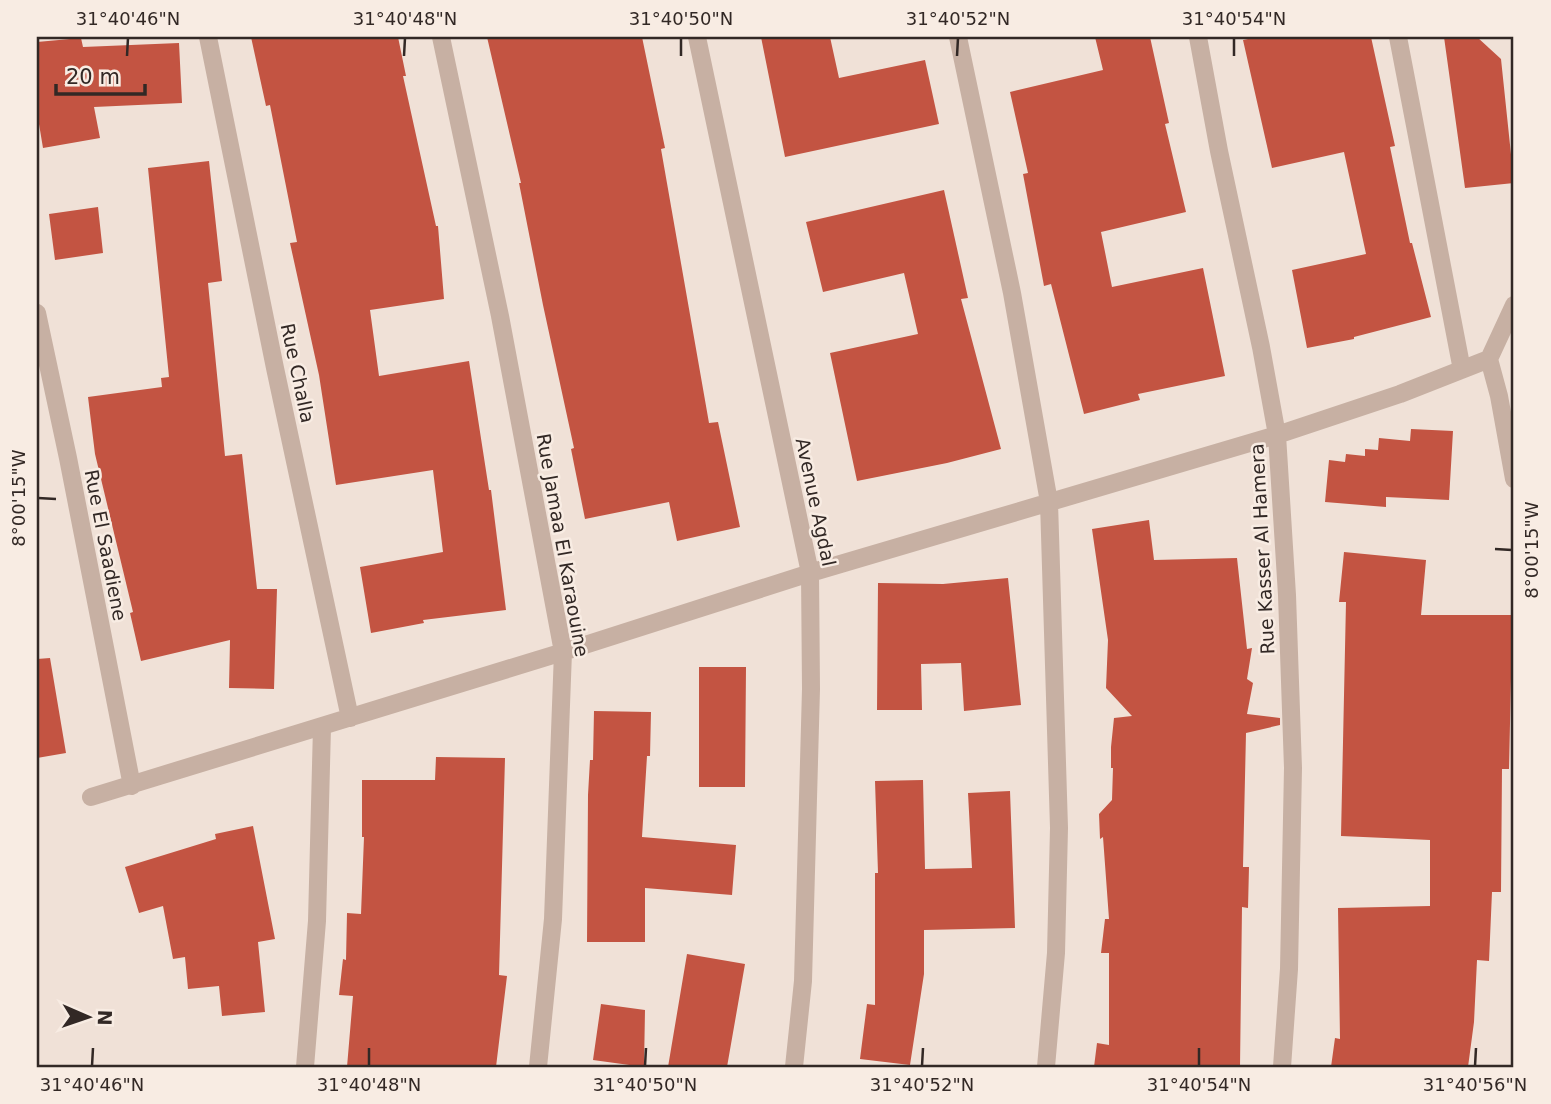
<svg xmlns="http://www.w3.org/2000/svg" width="1551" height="1104" font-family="'DejaVu Sans',sans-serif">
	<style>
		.building { fill: #c35442 }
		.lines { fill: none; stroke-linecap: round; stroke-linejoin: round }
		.minor { stroke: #c7b0a3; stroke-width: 18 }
		.ticks { fill: none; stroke: #322825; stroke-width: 2.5 }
		.labels { text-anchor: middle; stroke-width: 5; stroke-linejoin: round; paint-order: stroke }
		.street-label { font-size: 19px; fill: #322825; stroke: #f8ece3 }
		.neatline { fill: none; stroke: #322825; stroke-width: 2.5 }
		.ticks-label { font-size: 18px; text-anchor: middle; fill: #322825 }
	</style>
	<rect width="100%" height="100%" fill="#f0e1d7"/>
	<path class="building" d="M 251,37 L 398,37 L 406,76 L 403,76 L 436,226 L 438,226 L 444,299 L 370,310 L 379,376 L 469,361 L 489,490 L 491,490 L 506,610 L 423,620 L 424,623 L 371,633 L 360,567 L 443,552 L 433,470 L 336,485 L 319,375 L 290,243 L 297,242 L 270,105 L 266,106 Z
		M 487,37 L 642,37 L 665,148 L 661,149 L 709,423 L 718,422 L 740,527 L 677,541 L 669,502 L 585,519 L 571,449 L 574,448 L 543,305 L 519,183 L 521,183 Z
		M 761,37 L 830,37 L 839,78 L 925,60 L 939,124 L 785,157 Z
		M 1095,37 L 1150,37 L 1169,123 L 1165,124 L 1186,212 L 1101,232 L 1112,287 L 1203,268 L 1225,376 L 1138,394 L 1140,400 L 1084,414 L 1051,284 L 1044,286 L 1023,174 L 1028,173 L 1010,92 L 1103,70 Z
		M 1258,37 L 1371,37 L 1395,146 L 1390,147 L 1410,243 L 1412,243 L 1431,317 L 1354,337 L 1354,339 L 1307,348 L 1292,270 L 1366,254 L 1344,152 L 1272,168 L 1243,40 Z
		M 1444,37 L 1477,37 L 1501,59 L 1514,183 L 1465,188 Z
		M 81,38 L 83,47 L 179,43 L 182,103 L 94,107 L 100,138 L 43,148 L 37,112 L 37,42 Z
		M 209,161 L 222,281 L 208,283 L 225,456 L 242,454 L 257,589 L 277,589 L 274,689 L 229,688 L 230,640 L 141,661 L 130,613 L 133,612 L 95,454 L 88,397 L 162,387 L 161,378 L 169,377 L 148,168 Z
		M 944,190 L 968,298 L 961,299 L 1001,449 L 947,463 L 857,481 L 830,353 L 918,334 L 904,273 L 823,292 L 806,222 Z
		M 98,207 L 103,253 L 55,260 L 49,214 Z
		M 1411,429 L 1453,431 L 1449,500 L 1386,497 L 1386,507 L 1325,502 L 1329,460 L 1345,462 L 1346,454 L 1365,456 L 1365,449 L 1378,450 L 1379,438 L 1410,441 Z
		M 1149,520 L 1154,560 L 1237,558 L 1247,649 L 1252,648 L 1247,679 L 1253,683 L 1247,714 L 1280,718 L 1280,725 L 1246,733 L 1243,867 L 1249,867 L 1248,908 L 1242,907 L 1240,1067 L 1094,1067 L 1097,1043 L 1109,1045 L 1109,953 L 1101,953 L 1105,919 L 1109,919 L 1103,837 L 1100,839 L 1099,814 L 1112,800 L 1113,768 L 1111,768 L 1111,747 L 1114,718 L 1132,716 L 1106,688 L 1108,640 L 1092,529 Z
		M 1344,552 L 1426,560 L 1421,615 L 1514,615 L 1514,678 L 1511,678 L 1509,769 L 1502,769 L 1501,892 L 1492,892 L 1489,961 L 1477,960 L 1474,1022 L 1468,1067 L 1331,1067 L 1335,1038 L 1340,1039 L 1338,908 L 1430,906 L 1430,840 L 1341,836 L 1346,602 L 1339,602 Z
		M 1008,578 L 1021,705 L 964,711 L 961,663 L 921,664 L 922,710 L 877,710 L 878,583 L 943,584 Z
		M 50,658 L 66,753 L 37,758 L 37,659 Z
		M 699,667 L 746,667 L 745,787 L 699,787 Z
		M 594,711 L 651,712 L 650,756 L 647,756 L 642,837 L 736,845 L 732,895 L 645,888 L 645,942 L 587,942 L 588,795 L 590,760 L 593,760 Z
		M 436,757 L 505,758 L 499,975 L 507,976 L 496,1067 L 347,1067 L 353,996 L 339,995 L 343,959 L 346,960 L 347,913 L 361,914 L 364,837 L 362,837 L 362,780 L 435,780 Z
		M 923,780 L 925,869 L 972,868 L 968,793 L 1010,791 L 1015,928 L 924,930 L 924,974 L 910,1065 L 860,1059 L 867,1004 L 875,1005 L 875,873 L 878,873 L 875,781 Z
		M 253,826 L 275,939 L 258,942 L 265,1012 L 222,1016 L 219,986 L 188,989 L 185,957 L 173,959 L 163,906 L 139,913 L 125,867 L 216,839 L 215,834 Z
		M 687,954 L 745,964 L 727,1067 L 668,1067 Z
		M 601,1004 L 645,1010 L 644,1067 L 593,1060 Z"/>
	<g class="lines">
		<path class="minor" d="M 208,37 L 275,368 L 350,718
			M 441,37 L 500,316 L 563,652 L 553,919 L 538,1067
			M 697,37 L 810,573 L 811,689 L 803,981 L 794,1067
			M 958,37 L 1012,293 L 1049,502 L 1059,828 L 1056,953 L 1046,1067
			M 1198,37 L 1219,151 L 1261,347 L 1277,435 L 1287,595 L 1293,768 L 1289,969 L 1282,1067
			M 1398,37 L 1462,370
			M 1514,305 L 1489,359 L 1499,396 L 1514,479
			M 37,313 L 68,458 L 132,786
			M 91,797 L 563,652 L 810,573 L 1277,435 L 1400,394 L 1489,359
			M 305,1067 L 317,921 L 322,727"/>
	</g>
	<path class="ticks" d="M 127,56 L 128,38M 404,56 L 405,38M 681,56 L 681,38M 957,56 L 958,38M 1234,56 L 1234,38M 38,498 L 56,499M 1495,549 L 1512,550M 92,1066 L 93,1048M 369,1066 L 369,1048M 645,1066 L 646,1048M 922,1066 L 923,1048M 1199,1066 L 1199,1048M 1475,1066 L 1476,1048"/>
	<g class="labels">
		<g class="street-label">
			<text transform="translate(298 373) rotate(78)" y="7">Rue Challa</text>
			<text transform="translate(816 502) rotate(78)" y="7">Avenue Agdal</text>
			<text transform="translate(106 545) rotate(79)" y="7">Rue El Saadiene</text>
			<text transform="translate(563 545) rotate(80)" y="7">Rue Jamaa El Karaouine</text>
			<text transform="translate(1262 549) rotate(-93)" y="7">Rue Kasser Al Hamera</text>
		</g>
	</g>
	<rect width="1551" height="1104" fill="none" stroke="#f8ece3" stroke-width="77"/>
	<g transform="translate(88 1017) rotate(92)" stroke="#f8ece3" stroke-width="5" paint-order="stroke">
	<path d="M0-5L12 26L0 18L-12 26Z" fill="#322825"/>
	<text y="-10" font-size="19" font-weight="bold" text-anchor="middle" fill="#322825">N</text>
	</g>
	<path d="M56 84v10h89v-10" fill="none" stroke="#322825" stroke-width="3.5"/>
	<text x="66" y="84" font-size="21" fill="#322825" stroke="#f8ece3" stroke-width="5" paint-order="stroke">20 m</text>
	<rect x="38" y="38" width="1474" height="1028" class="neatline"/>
	<g class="ticks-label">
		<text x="128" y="25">31°40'46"N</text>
		<text x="405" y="25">31°40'48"N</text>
		<text x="681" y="25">31°40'50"N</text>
		<text x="958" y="25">31°40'52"N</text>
		<text x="1234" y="25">31°40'54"N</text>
		<text transform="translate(19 498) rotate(-90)" y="6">8°00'15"W</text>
		<text transform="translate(1532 550) rotate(-90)" y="6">8°00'15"W</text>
		<text x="92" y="1091">31°40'46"N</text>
		<text x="369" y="1091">31°40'48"N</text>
		<text x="645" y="1091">31°40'50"N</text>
		<text x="922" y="1091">31°40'52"N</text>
		<text x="1199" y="1091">31°40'54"N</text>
		<text x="1475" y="1091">31°40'56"N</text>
	</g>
</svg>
